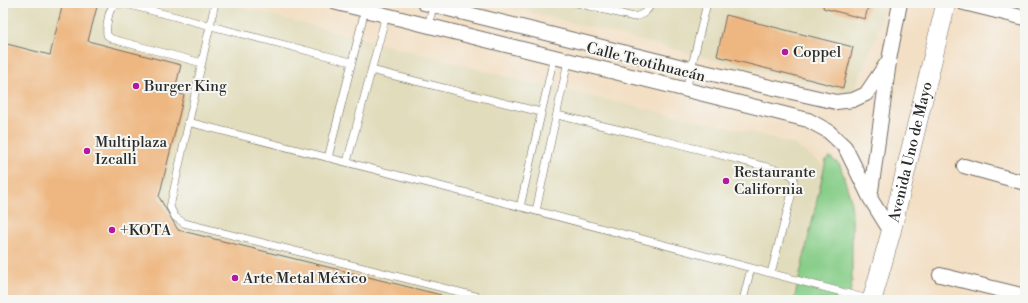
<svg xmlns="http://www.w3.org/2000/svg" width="1028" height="303" font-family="'Libre Bodoni',serif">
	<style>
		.built { fill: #e1dcbb }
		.green { fill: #88ce89; stroke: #5a7c5a }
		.building { fill: #eeb781 }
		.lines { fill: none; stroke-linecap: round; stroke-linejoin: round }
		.lane-casing { stroke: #716a61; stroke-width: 8 }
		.street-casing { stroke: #716a61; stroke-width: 16 }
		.secondary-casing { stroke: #716a61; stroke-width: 20 }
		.lane { stroke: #fff; stroke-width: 7 }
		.street { stroke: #fff; stroke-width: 14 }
		.secondary { stroke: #fff; stroke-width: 19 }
		.poi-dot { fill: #b5179e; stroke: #f6f6f2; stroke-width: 1.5 }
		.labels { text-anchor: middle; stroke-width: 4; stroke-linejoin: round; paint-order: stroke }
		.poi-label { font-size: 15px; fill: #2b2b2b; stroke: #f6f6f2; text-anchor: start }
		.street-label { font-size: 15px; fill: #2b2b2b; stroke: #f6f6f2 }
	</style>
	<rect width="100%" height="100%" fill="#f6f6f2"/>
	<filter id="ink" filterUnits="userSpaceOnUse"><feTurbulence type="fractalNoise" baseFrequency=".025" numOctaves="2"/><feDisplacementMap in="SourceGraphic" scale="8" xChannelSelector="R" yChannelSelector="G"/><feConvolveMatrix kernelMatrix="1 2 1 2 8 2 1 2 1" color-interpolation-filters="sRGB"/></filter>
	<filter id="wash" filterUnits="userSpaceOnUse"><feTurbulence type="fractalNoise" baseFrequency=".012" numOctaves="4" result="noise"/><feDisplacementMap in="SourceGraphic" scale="16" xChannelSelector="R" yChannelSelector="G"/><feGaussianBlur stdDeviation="0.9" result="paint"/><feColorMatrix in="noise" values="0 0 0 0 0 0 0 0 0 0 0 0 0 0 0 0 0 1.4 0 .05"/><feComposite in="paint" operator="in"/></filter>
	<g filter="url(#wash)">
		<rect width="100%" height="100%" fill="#f3dfc4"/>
		<path class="built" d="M 3,3 L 224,3 L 539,85 L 755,133 L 795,145 L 823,165 L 792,300 L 3,300 Z
			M 495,3 L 885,3 L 877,34 L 852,95 Z"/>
		<path class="green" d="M 830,157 L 840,165 L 850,197 L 852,212 L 852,281 L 849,300 L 794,300 L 826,160 Z"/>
		<g id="blocks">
			<path class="building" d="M 63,3 L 98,3 L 88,41 L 181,65 L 174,93 L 184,95 L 159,197 L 178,230 L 441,295 L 440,300 L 3,300 L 3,43 L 50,55 Z
				M 824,3 L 869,3 L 865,19 L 823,8 Z
				M 726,15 L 853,47 L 843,88 L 717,56 Z"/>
		</g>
	</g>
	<g filter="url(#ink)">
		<use href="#blocks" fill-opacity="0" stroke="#716a61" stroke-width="1"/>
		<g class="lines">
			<defs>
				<path id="lane" d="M 215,3 L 170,207 L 175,217 L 184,223 L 491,300
					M 577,3 L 634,17 C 642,15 648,12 651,3
					M 428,26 L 434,3
					M 202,63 L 112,39 L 107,35 C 106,28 108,8 115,5 C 117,4 120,4 122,3 L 351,62
					M 371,70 L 541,112
					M 686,90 L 707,3
					M 557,115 L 659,139 L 786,172 L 794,177 L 794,185 L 771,273
					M 188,122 L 487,198 L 872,300
					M 328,158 L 365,10
					M 347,162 L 386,15
					M 520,207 L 554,57
					M 536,211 L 568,61
					M 743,300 L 751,268"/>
				<path id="street" d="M 337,3 L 808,120 L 828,131 L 845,147 L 870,198 L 891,232
					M 424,3 L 691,69 L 836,102 L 853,100 L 866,94 L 889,60 L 900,3
					M 964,3 L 1025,18
					M 964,166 L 1025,183
					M 870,198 L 889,62
					M 940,275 L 1025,296"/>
				<g id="secondary">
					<path id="s1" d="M 872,300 L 891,232 L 946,3"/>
				</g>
			</defs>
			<use href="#lane" class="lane-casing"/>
			<use href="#street" class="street-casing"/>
			<use href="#secondary" class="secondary-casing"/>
			<use href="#lane" class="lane"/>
			<use href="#street" class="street"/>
			<use href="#secondary" class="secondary"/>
		</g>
	</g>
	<g class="poi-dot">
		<circle cx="785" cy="52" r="4"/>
		<circle cx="136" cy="86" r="4"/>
		<circle cx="87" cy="151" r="4"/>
		<circle cx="726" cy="181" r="4"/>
		<circle cx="112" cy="230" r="4"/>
		<circle cx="235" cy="278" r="4"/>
	</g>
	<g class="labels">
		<g class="poi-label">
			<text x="793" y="57">Coppel</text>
			<text x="144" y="91">Burger King</text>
			<text x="95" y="147">Multiplaza<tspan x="95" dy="17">Izcalli</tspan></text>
			<text x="734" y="177">Restaurante<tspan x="734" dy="17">California</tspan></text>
			<text x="120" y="235">+KOTA</text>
			<text x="243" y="283">Arte Metal México</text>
		</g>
		<g class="street-label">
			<text transform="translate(646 62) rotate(14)" y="5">Calle Teotihuacán</text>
			<text dy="5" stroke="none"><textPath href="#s1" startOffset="153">Avenida Uno de Mayo</textPath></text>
		</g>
	</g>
	<rect width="1028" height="303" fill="none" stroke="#f6f6f2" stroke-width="16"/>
</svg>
